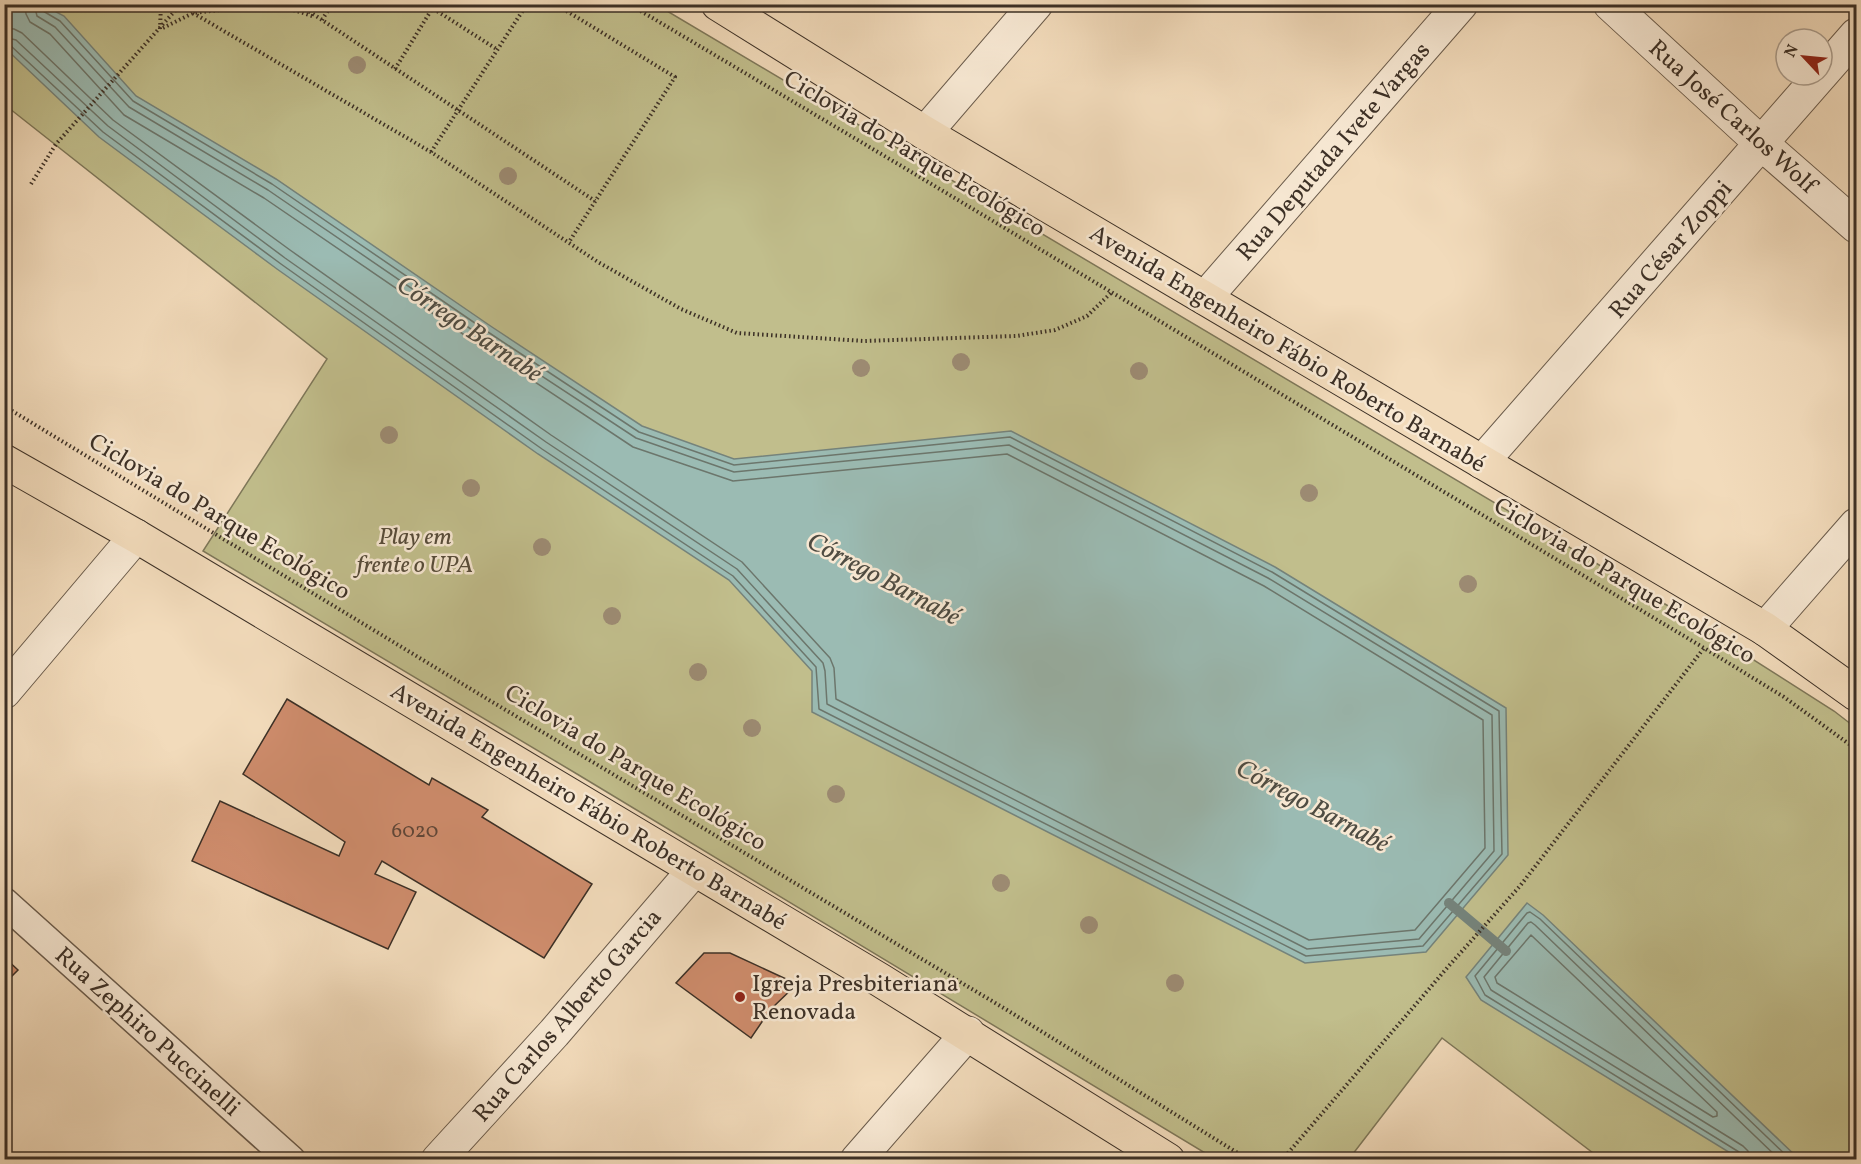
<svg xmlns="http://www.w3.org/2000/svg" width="1861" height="1164" font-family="Vollkorn,serif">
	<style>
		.green { fill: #c1be8c; stroke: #7e7759; stroke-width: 1.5 }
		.water { fill: #9bbbb3; stroke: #75837b; stroke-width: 1.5 }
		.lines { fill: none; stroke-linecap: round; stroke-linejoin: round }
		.shore { stroke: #6c766c; stroke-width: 1.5 }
		.stream { stroke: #75837b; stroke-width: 10 }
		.building { fill: #ce8c6c; stroke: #3c3026; stroke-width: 1.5 }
		.pedestrian-casing { stroke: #6a5b4b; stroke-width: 31 }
		.minor-casing { stroke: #6a5b4b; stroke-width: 35 }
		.primary-casing { stroke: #3c3026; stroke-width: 35 }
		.path { stroke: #3c3026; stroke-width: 4; stroke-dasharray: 1.5 3; stroke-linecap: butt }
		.pedestrian { stroke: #f7e8d3; stroke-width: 28 }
		.minor { stroke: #f7e8d3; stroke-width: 33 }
		.primary { stroke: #f2dbbb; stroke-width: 33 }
		.tree { fill: #9d8c74 }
		.poi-dot { fill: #8f2418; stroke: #f7e8d3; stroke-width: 2 }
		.labels { text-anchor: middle; stroke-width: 5; stroke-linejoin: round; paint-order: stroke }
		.number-label { font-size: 21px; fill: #604738 }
		.street-label { font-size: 24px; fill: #3c3026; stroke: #f7e8d3 }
		.park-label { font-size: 24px; font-style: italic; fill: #574c3a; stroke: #f7e8d3 }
		.poi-label { font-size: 24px; fill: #3c3026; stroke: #f7e8d3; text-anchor: start }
		.water-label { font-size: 26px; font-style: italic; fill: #4f4c42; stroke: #f7e8d3 }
	</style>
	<rect width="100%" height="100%" fill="#f2dbbb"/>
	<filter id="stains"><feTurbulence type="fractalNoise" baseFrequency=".00333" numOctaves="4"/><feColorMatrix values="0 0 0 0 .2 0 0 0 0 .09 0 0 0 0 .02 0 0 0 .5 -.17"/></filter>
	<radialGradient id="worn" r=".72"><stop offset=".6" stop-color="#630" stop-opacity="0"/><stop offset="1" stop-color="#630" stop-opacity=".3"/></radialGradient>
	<path class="green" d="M 4,5 L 657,5 L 1675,610 L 1834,711 L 1856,728 L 1856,1159 L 1601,1159 L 1442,1038 L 1349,1159 L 1215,1159 L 577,774 L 203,551 L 327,359 L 5,105 Z"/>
	<path class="water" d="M 4,5 L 43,5 L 64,16 L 136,96 L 276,179 L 492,327 L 642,426 L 734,459 L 1011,431 L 1275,567 L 1506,708 L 1508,855 L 1426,952 L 1305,963 L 812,712 L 812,671 L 729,580 L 538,454 L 277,269 L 99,137 L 5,48 Z
		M 1527,903 L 1543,915 L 1799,1159 L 1740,1159 L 1481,1000 L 1466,977 Z"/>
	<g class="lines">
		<path class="shore" d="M 4,28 L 14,29 L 22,33 L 113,120 L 290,250 L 551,435 L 742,562 L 830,658 L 834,668 L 836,699 L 1309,940 L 1415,930 L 1485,848 L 1483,720 L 1264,586 L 1007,454 L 733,481 L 633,447 L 479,345 L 264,198 L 124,115 L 50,34 L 30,22 L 26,14 L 25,4
			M 4,37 L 16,40 L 108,126 L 285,258 L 546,442 L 737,569 L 823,663 L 825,671 L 827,704 L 1307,949 L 1419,939 L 1494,851 L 1492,715 L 1268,578 L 1009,445 L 734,472 L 636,438 L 484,338 L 268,190 L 129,107 L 55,27 L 37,16 L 34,4
			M 4,44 L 11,46 L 103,132 L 281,264 L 542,449 L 733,576 L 816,667 L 819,709 L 1306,956 L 1423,946 L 1502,854 L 1499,711 L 1272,572 L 1010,437 L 734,465 L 639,432 L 488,332 L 272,184 L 133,101 L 60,21 L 43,11 L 41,4
			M 1531,935 L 1717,1112 L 1717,1116 L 1713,1117 L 1497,983 L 1495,977 Z
			M 1742,1160 L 1739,1152 L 1485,995 L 1475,976 L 1527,913 L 1530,912 L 1540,919 L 1791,1160
			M 1750,1160 L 1748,1151 L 1743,1146 L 1491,990 L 1484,977 L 1528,923 L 1531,922 L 1535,925 L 1780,1160"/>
		<path class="stream" d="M 1449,903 L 1506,951"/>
	</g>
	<path class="building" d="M 287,699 L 429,785 L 432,778 L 488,810 L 482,817 L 592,884 L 544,958 L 382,861 L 375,874 L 416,892 L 388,949 L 192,861 L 220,801 L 339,856 L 345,842 L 243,774 Z
		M 704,953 L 730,953 L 797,984 L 770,1010 L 751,1038 L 676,983 Z
		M 4,957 L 18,970 L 4,984 Z"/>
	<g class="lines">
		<defs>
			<path id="pedestrian" d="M 4,902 L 291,1160"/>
			<path id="minor" d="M 1610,4 L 1762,144 L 1856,226
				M 925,133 L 1036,4
				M 1205,298 L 1461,4
				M 1482,462 L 1856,35
				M 1765,629 L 1856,525
				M 4,692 L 136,536
				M 438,1160 L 554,1033 L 694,870
				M 857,1160 L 968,1033"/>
			<path id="primary" d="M 718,4 L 925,133 L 1765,629 L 1856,694
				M 4,461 L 136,536 L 880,980 L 1168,1160"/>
		</defs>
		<use href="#pedestrian" class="pedestrian-casing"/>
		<use href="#minor" class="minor-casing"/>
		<use href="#primary" class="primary-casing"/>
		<path class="path" d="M 298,4 L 595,201
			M 426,4 L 498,50
			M 555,4 L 675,77 L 569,242
			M 629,4 L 903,167 L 1704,648 L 1784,697 L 1856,749
			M 193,13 L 431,152 L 598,262 L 681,309 L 737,333 L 864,341 L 1016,336 L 1055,330 L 1087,316 L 1112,292
			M 322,20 L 332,4
			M 163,28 L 193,13 L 265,5 L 297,11 L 315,17
			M 160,29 L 161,4
			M 395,69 L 435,4
			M 431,152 L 527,4
			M 31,184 L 56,144 L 181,4
			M 4,406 L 484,697 L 1007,1010 L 1249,1160
			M 1282,1160 L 1447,968 L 1520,886 L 1704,648"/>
		<use href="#pedestrian" class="pedestrian"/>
		<use href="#minor" class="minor"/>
		<use href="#primary" class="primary"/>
	</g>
	<g class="tree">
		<circle cx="357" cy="65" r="9"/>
		<circle cx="508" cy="176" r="9"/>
		<circle cx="961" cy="362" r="9"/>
		<circle cx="861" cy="368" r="9"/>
		<circle cx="1139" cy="371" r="9"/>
		<circle cx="389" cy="435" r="9"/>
		<circle cx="471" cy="488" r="9"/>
		<circle cx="1309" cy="493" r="9"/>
		<circle cx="542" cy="547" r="9"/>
		<circle cx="1468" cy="584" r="9"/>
		<circle cx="612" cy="616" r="9"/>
		<circle cx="698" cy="672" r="9"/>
		<circle cx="752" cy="728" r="9"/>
		<circle cx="836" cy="794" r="9"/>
		<circle cx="1001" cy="883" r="9"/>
		<circle cx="1089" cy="925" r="9"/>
		<circle cx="1175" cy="983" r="9"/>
	</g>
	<circle class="poi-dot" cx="740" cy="997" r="6"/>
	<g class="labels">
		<g class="number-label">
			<text x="415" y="837">6020</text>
		</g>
		<g class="street-label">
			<text transform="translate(1733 116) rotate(42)" y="8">Rua José Carlos Wolf</text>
			<text transform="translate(1333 151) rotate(-49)" y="8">Rua Deputada Ivete Vargas</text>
			<text transform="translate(915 153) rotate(31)" y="8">Ciclovia do Parque Ecológico</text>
			<text transform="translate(1670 249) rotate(-49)" y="8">Rua César Zoppi</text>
			<text transform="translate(1288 348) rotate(31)" y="8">Avenida Engenheiro Fábio Roberto Barnabé</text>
			<text transform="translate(220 516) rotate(31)" y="8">Ciclovia do Parque Ecológico</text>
			<text transform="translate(1625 580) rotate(31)" y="8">Ciclovia do Parque Ecológico</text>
			<text transform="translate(636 767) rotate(31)" y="8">Ciclovia do Parque Ecológico</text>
			<text transform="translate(589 806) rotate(31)" y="8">Avenida Engenheiro Fábio Roberto Barnabé</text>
			<text transform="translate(567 1015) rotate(-49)" y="8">Rua Carlos Alberto Garcia</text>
			<text transform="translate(148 1031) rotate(42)" y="8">Rua Zephiro Puccinelli</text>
		</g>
		<g class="park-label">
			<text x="415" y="544">Play em<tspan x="415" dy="28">frente o UPA</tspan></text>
		</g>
		<g class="poi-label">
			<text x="752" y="991">Igreja Presbiteriana<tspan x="752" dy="28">Renovada</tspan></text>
		</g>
		<g class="water-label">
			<text transform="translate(470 328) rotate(34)" y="9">Córrego Barnabé</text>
			<text transform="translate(884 578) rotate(28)" y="9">Córrego Barnabé</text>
			<text transform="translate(1313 805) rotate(28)" y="9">Córrego Barnabé</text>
		</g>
	</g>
	<rect width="1861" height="1164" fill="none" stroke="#f2dbbb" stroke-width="24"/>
	<rect x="6" y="6" width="1849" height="1152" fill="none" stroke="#3c3026" stroke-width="3"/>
	<rect x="12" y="12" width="1837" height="1140" fill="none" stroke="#3c3026" stroke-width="1.5"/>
	<g transform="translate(1804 57) rotate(296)"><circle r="28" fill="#f7e8d3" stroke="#ac9e8e" stroke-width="1.5"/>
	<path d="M0-4.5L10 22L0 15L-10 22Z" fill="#8f2418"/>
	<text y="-9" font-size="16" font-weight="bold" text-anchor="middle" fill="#3c3026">N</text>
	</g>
	<rect width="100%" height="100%" filter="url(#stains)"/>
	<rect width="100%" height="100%" fill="url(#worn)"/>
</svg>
